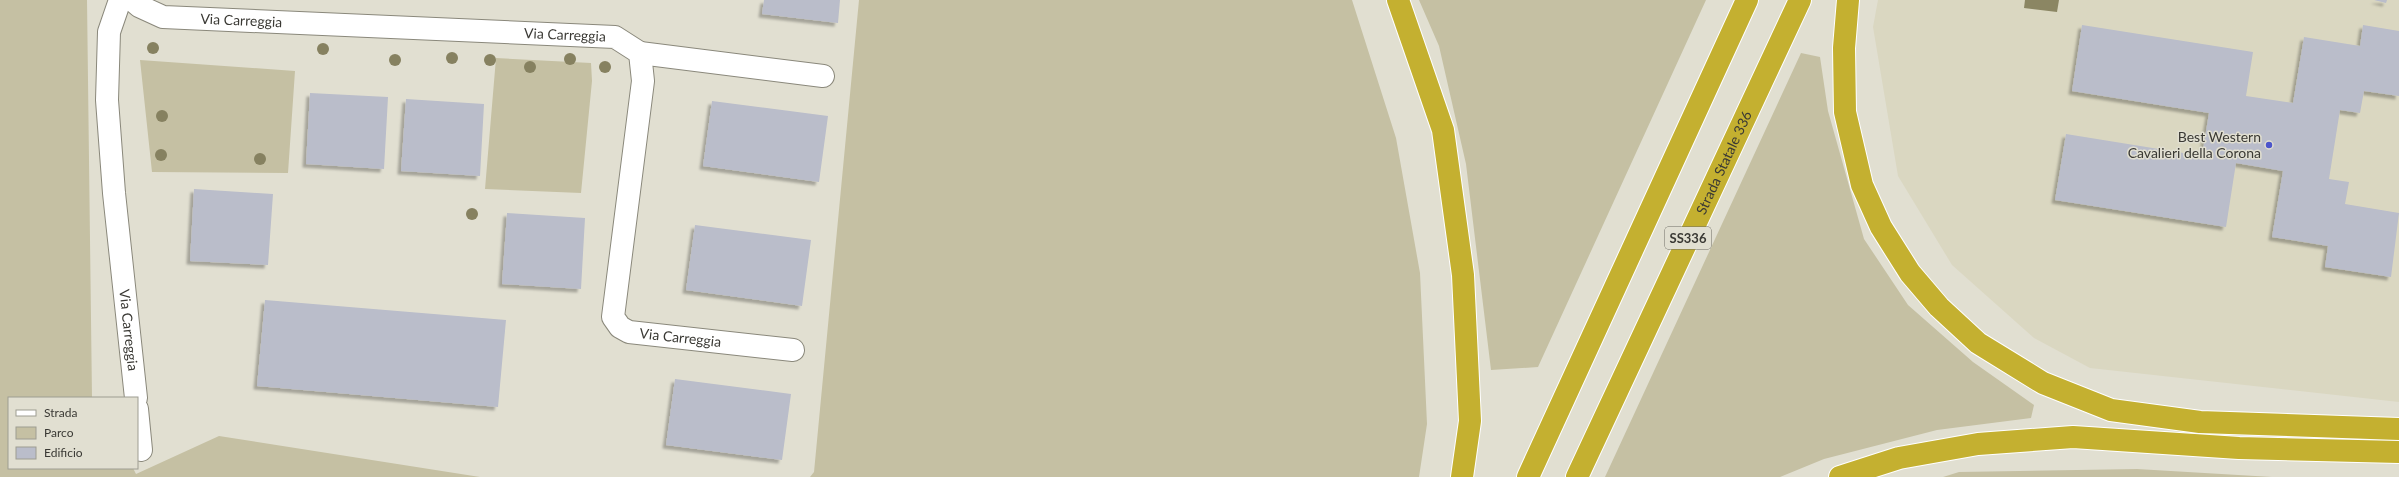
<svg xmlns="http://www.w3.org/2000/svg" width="2399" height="477" font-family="Lato,sans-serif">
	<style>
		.built { fill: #dad7c1 }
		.green { fill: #c5c0a3 }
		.water { fill: #8b8663 }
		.building { fill: #babdca; filter: url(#shadow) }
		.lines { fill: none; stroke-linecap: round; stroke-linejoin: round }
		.minor-casing { stroke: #8a887b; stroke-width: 24 }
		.highway-casing { stroke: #fff; stroke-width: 24 }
		.minor { stroke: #fff; stroke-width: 22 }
		.highway { stroke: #c4b030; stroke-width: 22 }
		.tree { fill: #868160 }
		.poi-dot { fill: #4c55cb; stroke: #e1dfd1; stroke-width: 1.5 }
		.labels { text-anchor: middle; stroke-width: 3; stroke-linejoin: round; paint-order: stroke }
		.shield { fill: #e1dfd1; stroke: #6c6b63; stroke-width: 1 }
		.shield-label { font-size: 13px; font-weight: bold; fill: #3a3934 }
		.street-label { font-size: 14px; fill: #3a3934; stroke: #e1dfd1 }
		.poi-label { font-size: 14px; fill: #3a3934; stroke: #e1dfd1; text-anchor: end }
	</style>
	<defs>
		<filter id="shadow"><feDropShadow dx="-3.5" dy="3.5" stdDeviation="1" flood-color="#0004"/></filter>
	</defs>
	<rect width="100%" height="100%" fill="#e1dfd1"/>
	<path class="built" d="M 1878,0 L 2399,0 L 2399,402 L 2090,368 L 2034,338 L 1952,265 L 1898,176 L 1873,27 Z"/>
	<path class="green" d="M 0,0 L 87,0 L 92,398 L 9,398 L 9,468 L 133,468 L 136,474 L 219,436 L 480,477 L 0,477 Z
		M 859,0 L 1352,0 L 1396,138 L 1420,273 L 1427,424 L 1419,477 L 810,477 L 814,472 Z
		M 1419,0 L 1706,0 L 1538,367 L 1491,370 L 1466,164 L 1439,46 Z
		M 1801,53 L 1820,57 L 1828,111 L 1864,239 L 1908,305 L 1973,362 L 2034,405 L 2031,418 L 1937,430 L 1824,459 L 1780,477 L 1605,477 Z
		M 496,58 L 591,63 L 592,81 L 581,193 L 485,189 Z
		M 140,60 L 295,71 L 288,173 L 152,172 Z
		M 2137,469 L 2272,477 L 1943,477 L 1959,472 Z"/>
	<path class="water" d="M 2025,0 L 2059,0 L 2057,12 L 2024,8 Z"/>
	<path class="building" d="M 764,0 L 840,0 L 838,23 L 762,14 Z
		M 2374,0 L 2387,0 L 2386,3 Z
		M 2082,25 L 2253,52 L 2246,96 L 2293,103 L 2304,37 L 2360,46 L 2363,25 L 2399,31 L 2399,96 L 2364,91 L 2360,113 L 2340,110 L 2329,179 L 2349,182 L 2345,204 L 2399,213 L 2391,277 L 2325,267 L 2328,246 L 2272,237 L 2283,171 L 2236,163 L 2226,227 L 2055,200 L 2066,134 L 2202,156 L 2209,113 L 2072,91 Z
		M 310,93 L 388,97 L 384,169 L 306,164 Z
		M 406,99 L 484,104 L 480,176 L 401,171 Z
		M 712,101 L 828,116 L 819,182 L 703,166 Z
		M 194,189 L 273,194 L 268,265 L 190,261 Z
		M 507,213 L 585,218 L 581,289 L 502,284 Z
		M 695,225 L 811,240 L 802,306 L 686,290 Z
		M 265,300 L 506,320 L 498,407 L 257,386 Z
		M 675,379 L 791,394 L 782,460 L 666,445 Z"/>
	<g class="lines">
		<defs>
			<g id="minor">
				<path id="s1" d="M 120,0 L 109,32 L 107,100 L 114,193 L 136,398"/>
				<path id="s2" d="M 132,0 L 139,6 L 163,17 L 615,37 L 640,53 L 643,81 L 613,317 L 620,327 L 629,332 L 793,350"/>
				<path d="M 640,53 L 823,76"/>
				<path d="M 137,409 L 141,450"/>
			</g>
			<g id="highway">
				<path d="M 1398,0 L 1443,130 L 1463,275 L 1470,421 L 1462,477"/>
				<path d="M 1848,0 L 1844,48 L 1845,112 L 1862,185 L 1881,227 L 1910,273 L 1939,307 L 1978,343 L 2043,383 L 2111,410 L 2200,422 L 2399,429"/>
				<path d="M 1528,477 L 1747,0"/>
				<path id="s3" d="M 1577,477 L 1800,0"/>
				<path d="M 1840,477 L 1899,458 L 1978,444 L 2073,437 L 2239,448 L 2399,452"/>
			</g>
		</defs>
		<use href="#minor" class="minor-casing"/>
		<use href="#highway" class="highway-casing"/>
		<use href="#minor" class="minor"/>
		<use href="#highway" class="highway"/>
	</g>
	<g class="tree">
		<circle cx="153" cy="48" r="6"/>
		<circle cx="323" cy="49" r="6"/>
		<circle cx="452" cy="58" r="6"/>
		<circle cx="570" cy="59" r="6"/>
		<circle cx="395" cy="60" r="6"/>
		<circle cx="490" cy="60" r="6"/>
		<circle cx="530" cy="67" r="6"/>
		<circle cx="605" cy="67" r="6"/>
		<circle cx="162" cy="116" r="6"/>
		<circle cx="161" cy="155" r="6"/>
		<circle cx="260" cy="159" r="6"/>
		<circle cx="472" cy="214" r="6"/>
	</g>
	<circle class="poi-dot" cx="2269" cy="145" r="4"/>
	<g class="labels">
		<rect class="shield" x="1665" y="227" width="46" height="22" rx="3"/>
		<g class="shield-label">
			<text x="1688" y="243">SS336</text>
		</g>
		<g class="street-label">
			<text dy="5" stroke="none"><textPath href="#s2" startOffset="114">Via Carreggia</textPath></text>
			<text dy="5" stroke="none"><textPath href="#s2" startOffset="438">Via Carreggia</textPath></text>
			<text dy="5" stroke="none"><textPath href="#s3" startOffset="347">Strada Statale 336</textPath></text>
			<text dy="5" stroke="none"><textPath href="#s1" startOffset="333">Via Carreggia</textPath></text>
			<text dy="5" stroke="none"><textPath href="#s2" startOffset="858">Via Carreggia</textPath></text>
		</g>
		<g class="poi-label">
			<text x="2261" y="142">Best Western<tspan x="2261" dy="16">Cavalieri della Corona</tspan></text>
		</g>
	</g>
	<rect x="8" y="397" width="130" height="72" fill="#e1dfd1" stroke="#9e9d92"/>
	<rect x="16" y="410" width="20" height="6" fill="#ffffff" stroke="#9e9d92"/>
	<text x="44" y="417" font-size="12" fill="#3a3934">Strada</text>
	<rect x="16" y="427" width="20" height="12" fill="#c5c0a3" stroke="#9e9d92"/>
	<text x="44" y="437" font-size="12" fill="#3a3934">Parco</text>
	<rect x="16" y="447" width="20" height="12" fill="#babdca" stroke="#9e9d92"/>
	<text x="44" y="457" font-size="12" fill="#3a3934">Edificio</text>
</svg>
